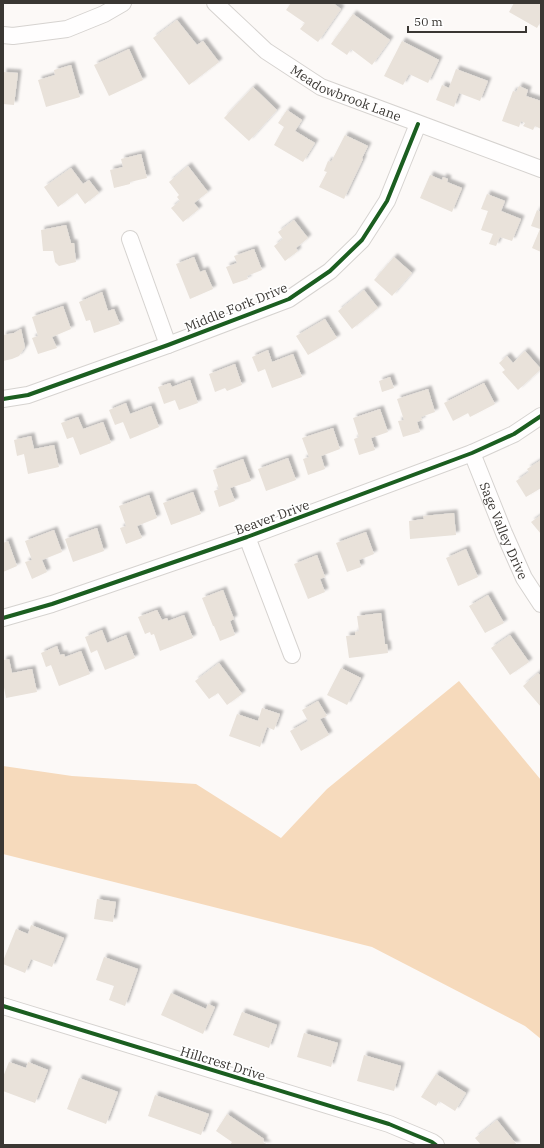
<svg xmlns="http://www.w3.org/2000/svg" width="544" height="1148" font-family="'IBM Plex Serif',serif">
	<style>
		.green { fill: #f6dabc }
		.building { fill: #e9e2da; filter: url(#shadow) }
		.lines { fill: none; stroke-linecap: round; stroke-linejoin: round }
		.minor-casing { stroke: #d6d3d0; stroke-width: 18 }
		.minor { stroke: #fffefe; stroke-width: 16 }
		.cycleway-casing { stroke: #fff; stroke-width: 6 }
		.cycleway { stroke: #1b5e20; stroke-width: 4 }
		.labels { text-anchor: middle; stroke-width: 3.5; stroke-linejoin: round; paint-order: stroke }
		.street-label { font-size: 13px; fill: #3a3733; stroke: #fff }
	</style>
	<defs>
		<filter id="shadow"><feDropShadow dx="3.5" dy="-3.5" stdDeviation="1" flood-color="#0004"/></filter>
	</defs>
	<rect width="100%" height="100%" fill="#fcf9f7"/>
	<path class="green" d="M 459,681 L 541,780 L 541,1039 L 525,1026 L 372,947 L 3,854 L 3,766 L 72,776 L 196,784 L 281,838 L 327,789 Z"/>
	<path class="building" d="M 291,3 L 333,3 L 341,9 L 318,42 L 300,29 L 305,23 L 286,10 Z
		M 514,3 L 541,3 L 541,21 L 537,28 L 509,12 Z
		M 353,14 L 390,40 L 372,65 L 351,49 L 347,55 L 331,44 Z
		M 177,20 L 197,45 L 203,41 L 219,62 L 189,85 L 153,38 Z
		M 402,41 L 439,60 L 428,83 L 409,74 L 403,85 L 384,76 Z
		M 129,49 L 143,80 L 109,96 L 94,65 Z
		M 71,65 L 80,97 L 46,107 L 38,80 L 55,75 L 54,70 Z
		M 456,69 L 488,81 L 480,101 L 459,93 L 454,107 L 436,100 L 442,85 L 449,88 Z
		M 3,72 L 18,73 L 14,105 L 3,104 Z
		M 519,86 L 528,90 L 526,96 L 541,101 L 541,129 L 535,126 L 533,130 L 523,126 L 525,123 L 521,121 L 519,127 L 502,121 L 513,91 L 516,92 Z
		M 253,87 L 277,110 L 249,141 L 224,118 Z
		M 287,110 L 302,120 L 295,131 L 315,143 L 303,162 L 274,145 L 284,127 L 278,123 Z
		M 345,135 L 368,146 L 362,158 L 363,159 L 344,199 L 319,187 L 327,172 L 324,171 L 328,161 L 331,162 Z
		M 141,154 L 147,178 L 130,182 L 130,184 L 114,188 L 110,170 L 123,167 L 121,159 Z
		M 188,166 L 208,192 L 194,203 L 199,209 L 183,222 L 171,208 L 180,201 L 177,197 L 179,195 L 169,182 Z
		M 71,168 L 83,184 L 89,180 L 99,193 L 85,204 L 77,193 L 58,207 L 44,187 Z
		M 430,175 L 442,180 L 443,177 L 448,179 L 447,182 L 462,188 L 452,212 L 420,198 Z
		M 487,194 L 505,201 L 501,211 L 521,219 L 512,241 L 500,237 L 496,246 L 489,244 L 493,234 L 481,230 L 488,211 L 481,209 Z
		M 537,210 L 541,212 L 541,252 L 532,248 L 540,229 L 531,226 Z
		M 294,220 L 308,238 L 296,248 L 298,251 L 285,261 L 274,246 L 283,239 L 278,232 Z
		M 66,225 L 71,243 L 74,243 L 76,262 L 59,266 L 55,262 L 53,251 L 43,251 L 41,230 Z
		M 254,249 L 262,270 L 247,276 L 248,279 L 233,284 L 226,267 L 237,263 L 234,256 Z
		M 194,257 L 200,272 L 205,270 L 213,289 L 190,299 L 176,264 Z
		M 394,257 L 412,273 L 392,296 L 374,280 Z
		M 364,290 L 378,308 L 352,329 L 338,311 Z
		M 102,292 L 108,311 L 114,309 L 120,324 L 94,333 L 90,320 L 86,321 L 79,302 Z
		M 63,306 L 71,329 L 52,337 L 57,348 L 38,354 L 32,338 L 38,336 L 32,317 Z
		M 325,319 L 337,338 L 308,355 L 296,336 Z
		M 21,329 L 25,347 L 19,356 L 12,359 L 3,361 L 3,335 L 14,333 Z
		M 268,350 L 272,362 L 293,354 L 302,377 L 272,388 L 265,369 L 258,372 L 252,357 Z
		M 525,351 L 541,369 L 518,390 L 502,372 L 505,370 L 499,363 L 507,356 L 513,363 Z
		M 235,364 L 242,385 L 227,391 L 225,388 L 215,392 L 209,374 Z
		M 390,377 L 394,388 L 382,392 L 379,381 Z
		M 190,380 L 198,403 L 179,410 L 175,400 L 164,404 L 158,387 L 170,383 L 172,387 Z
		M 484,383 L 495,404 L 470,417 L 468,413 L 453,421 L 444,403 Z
		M 428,389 L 435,412 L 421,417 L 422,420 L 417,422 L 420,432 L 403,437 L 398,421 L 404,420 L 397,399 Z
		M 126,403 L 130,414 L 151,406 L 159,427 L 130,439 L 123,422 L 115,425 L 109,410 Z
		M 380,409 L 388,432 L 371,438 L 375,450 L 359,455 L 354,439 L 359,437 L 353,418 Z
		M 78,417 L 83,429 L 103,422 L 111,443 L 80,455 L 73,437 L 67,439 L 61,423 Z
		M 333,428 L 340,449 L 321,456 L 325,469 L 308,475 L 303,459 L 309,457 L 302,438 Z
		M 31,436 L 34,449 L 54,445 L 59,467 L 28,474 L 24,454 L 17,456 L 14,440 Z
		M 288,458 L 296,480 L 266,491 L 258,469 Z
		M 243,459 L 251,481 L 230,488 L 235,501 L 219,507 L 214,491 L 219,489 L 213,470 Z
		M 541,460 L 541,488 L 526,497 L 516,481 L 529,472 L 527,469 Z
		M 193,492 L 201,514 L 171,525 L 163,503 Z
		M 149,495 L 157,518 L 137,526 L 142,538 L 126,544 L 120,528 L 126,526 L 119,506 Z
		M 454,513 L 456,535 L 410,539 L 409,521 L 424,519 L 423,516 Z
		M 541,515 L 541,534 L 531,522 Z
		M 97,528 L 104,551 L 73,562 L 65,539 Z
		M 54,530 L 62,552 L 42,560 L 47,572 L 32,579 L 25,562 L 32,560 L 25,541 Z
		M 366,532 L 374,554 L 359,560 L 361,567 L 347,572 L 336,543 Z
		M 8,541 L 17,566 L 3,572 L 3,543 Z
		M 466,549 L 478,577 L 458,586 L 446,558 Z
		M 317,555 L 325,577 L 320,579 L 325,592 L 308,599 L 294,564 Z
		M 223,590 L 234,619 L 230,621 L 235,635 L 220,641 L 214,626 L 213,626 L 202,598 Z
		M 488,595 L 504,623 L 485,633 L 469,606 Z
		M 157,610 L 162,620 L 167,618 L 168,621 L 184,615 L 193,638 L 160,651 L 154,634 L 151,635 L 150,632 L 145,634 L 138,617 Z
		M 381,613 L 385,644 L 387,644 L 388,653 L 349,658 L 346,636 L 355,635 L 355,632 L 359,631 L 357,616 Z
		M 102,630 L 107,643 L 126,635 L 135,658 L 105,670 L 97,650 L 91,653 L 85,637 Z
		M 510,635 L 529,662 L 510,675 L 491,648 Z
		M 57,646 L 60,655 L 64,654 L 65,657 L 81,651 L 90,674 L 59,686 L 51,665 L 46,667 L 41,653 Z
		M 9,659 L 12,673 L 32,669 L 37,692 L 6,698 L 3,682 L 3,660 Z
		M 219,663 L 242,694 L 227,705 L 218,693 L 209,699 L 195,681 Z
		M 341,668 L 361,678 L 347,705 L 327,695 Z
		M 538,673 L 541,676 L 541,707 L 523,686 Z
		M 318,701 L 327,716 L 320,719 L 329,735 L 301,751 L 290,731 L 308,721 L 302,710 Z
		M 262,708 L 280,714 L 274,730 L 267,727 L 260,747 L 229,736 L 237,714 L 258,721 Z
		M 97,899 L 116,902 L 113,922 L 94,919 Z
		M 31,925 L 64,938 L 52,967 L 31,959 L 25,973 L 3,964 L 3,961 L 16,929 L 28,934 Z
		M 104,957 L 138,969 L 125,1006 L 109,1000 L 114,986 L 96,980 Z
		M 171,993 L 206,1009 L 208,1004 L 215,1007 L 203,1034 L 161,1015 Z
		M 242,1012 L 277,1025 L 269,1048 L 233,1035 Z
		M 304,1033 L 338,1043 L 331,1067 L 297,1057 Z
		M 364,1055 L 401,1066 L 394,1091 L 357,1081 Z
		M 9,1062 L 26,1068 L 28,1062 L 48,1070 L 35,1103 L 3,1091 L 3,1077 Z
		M 436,1074 L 466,1093 L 455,1111 L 439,1101 L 436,1106 L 421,1097 Z
		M 79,1078 L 118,1092 L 106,1124 L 67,1109 Z
		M 155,1095 L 209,1114 L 201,1135 L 148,1116 Z
		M 227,1114 L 264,1139 L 263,1142 L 268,1145 L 230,1145 L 232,1142 L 216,1131 Z
		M 497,1120 L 517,1145 L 481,1145 L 475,1138 Z"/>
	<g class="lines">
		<defs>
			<g id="minor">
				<path id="s1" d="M 215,3 L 266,51 L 321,87 L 541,169"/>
				<path d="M 3,35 L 13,36 L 67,29 L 104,14 L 123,3"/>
				<path d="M 130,239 L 168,345"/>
				<path d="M 3,399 L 28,395 L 168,345 L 289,299 L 330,271 L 362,240 L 387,201 L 418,124"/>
				<path id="s2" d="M 472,453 L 504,533 L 524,578 L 541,604"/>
				<path d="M 247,537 L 292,655"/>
				<path d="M 3,618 L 52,604 L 247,537 L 472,453 L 514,434 L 541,416"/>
				<path d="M 3,1006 L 389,1124 L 432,1142 L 436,1145"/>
			</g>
		</defs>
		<use href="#minor" class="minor-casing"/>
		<use href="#minor" class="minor"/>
		<defs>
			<path id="cycleway" d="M 3,399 L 28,395 L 168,345 L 289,299 L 330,271 L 362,240 L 387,201 L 418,124
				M 3,618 L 52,604 L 247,537 L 472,453 L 514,434 L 541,416
				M 3,1006 L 389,1124 L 432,1142 L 436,1145"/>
		</defs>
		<use href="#cycleway" class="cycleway-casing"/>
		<use href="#cycleway" class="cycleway"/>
	</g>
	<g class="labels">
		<g class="street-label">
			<text dy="5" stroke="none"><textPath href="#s1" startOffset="161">Meadowbrook Lane</textPath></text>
			<text transform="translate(236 307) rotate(-22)" y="5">Middle Fork Drive</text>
			<text transform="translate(272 517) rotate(-20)" y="5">Beaver Drive</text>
			<text dy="5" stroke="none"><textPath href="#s2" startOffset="84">Sage Valley Drive</textPath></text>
			<text transform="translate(223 1063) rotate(17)" y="5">Hillcrest Drive</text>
		</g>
	</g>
	<rect width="544" height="1148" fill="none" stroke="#3a3733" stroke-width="8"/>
	<path d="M408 26v6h118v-6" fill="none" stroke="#3a3733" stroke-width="2"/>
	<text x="414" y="26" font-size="12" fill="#3a3733" stroke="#ffffff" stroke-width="3" paint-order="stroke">50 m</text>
</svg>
